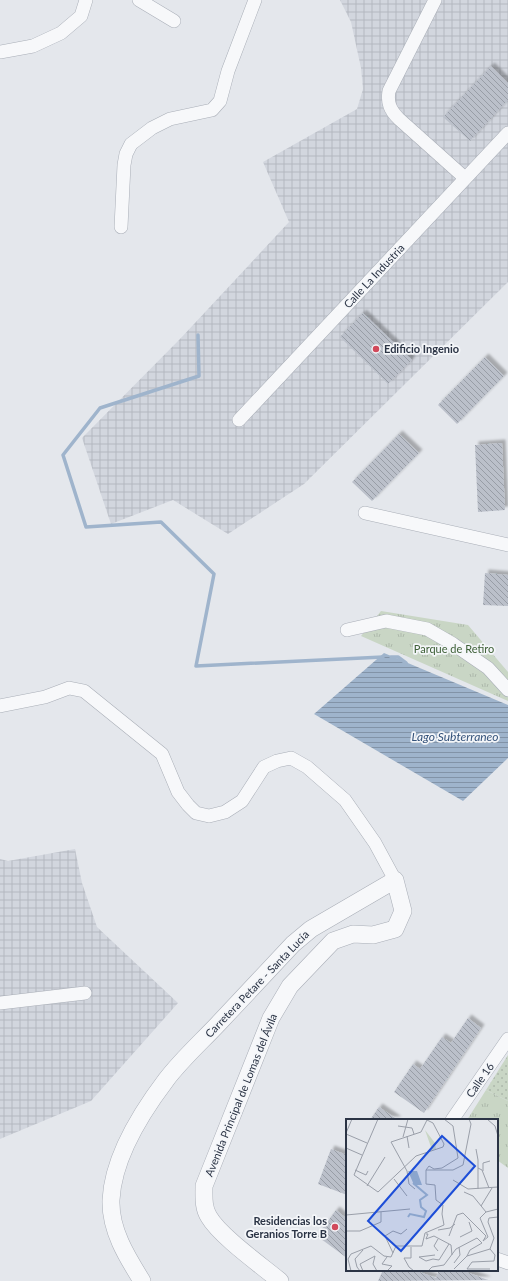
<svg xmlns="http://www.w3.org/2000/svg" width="508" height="1281" font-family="Lato,sans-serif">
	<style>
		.industrial { fill: url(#industrial-grid) }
		.grass { fill: url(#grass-dots) }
		.park { fill: url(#park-tufts) }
		.water { fill: url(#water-rules) }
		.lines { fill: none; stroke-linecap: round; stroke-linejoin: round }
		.stream { stroke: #9fb4cc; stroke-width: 3.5 }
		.building { fill: url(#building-back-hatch); filter: url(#shadow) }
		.minor-casing { stroke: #a9aeb7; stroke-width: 14 }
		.tertiary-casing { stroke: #a9aeb7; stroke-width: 18 }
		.minor { stroke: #f7f8fa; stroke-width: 13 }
		.tertiary { stroke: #f7f8fa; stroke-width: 17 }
		.poi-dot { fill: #d1495b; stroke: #f4f6f9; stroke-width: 1.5 }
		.labels { text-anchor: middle; stroke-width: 3.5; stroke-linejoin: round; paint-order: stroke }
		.street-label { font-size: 11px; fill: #2b3445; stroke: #f4f6f9 }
		.poi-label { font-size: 11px; font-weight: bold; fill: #2b3445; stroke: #f4f6f9; text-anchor: start }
		.park-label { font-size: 11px; fill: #3f6138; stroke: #f4f6f9 }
		.water-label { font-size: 12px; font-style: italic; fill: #34527a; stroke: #f4f6f9 }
		.inset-river { fill: none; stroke: #9fb4cc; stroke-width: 2 }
		.inset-road { fill: none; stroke: #9a9fa9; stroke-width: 1 }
		.view { fill: #1d4ed8; fill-opacity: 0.15; stroke: #1d4ed8; stroke-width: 2 }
		.inset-edge { fill: none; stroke: #2b3445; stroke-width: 2 }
	</style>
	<defs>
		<pattern id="industrial-grid" width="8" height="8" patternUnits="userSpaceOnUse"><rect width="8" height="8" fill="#d2d6de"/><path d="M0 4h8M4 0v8" fill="none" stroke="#b4b8c0"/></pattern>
		<pattern id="grass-dots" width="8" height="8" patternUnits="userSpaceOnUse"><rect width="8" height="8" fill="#c9d6c5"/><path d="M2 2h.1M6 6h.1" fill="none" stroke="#adb8ab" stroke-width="1.8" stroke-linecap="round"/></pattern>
		<pattern id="park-tufts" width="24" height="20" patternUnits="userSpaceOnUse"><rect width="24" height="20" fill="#c9d6c5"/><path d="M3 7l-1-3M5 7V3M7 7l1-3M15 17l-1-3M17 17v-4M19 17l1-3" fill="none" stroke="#adb8ab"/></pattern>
		<pattern id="water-rules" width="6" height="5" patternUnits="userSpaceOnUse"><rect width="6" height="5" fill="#9fb4cc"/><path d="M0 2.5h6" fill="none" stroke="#8293a7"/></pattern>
		<pattern id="building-back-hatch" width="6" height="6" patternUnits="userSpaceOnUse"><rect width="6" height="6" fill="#bbc0ca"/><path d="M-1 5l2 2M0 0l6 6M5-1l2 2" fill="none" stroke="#989da6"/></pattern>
		<filter id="shadow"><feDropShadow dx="3.5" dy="-3.5" stdDeviation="1" flood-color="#0004"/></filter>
	</defs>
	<rect width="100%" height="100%" fill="#e4e7ec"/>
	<path class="industrial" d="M 340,0 L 508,0 L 508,282 L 304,484 L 228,534 L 173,500 L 111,524 L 82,438 L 180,339 L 289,222 L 263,162 L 357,109 L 363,89 L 361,68 L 351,22 Z
		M 75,849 L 82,883 L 97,927 L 178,1003 L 91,1101 L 0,1139 L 0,859 L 8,861 Z"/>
	<path class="grass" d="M 508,1055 L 508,1101 L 486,1090 Z"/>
	<path class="park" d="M 381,611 L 468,625 L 508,672 L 508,701 L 361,636 Z
		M 486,1090 L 508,1101 L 508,1168 L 497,1160 L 497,1120 L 467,1120 Z"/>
	<path class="water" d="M 384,653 L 508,705 L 508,758 L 463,801 L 314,714 Z"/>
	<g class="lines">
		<path class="stream" d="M 198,335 L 199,376 L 100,408 L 63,455 L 86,527 L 161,522 L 214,574 L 196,666 L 383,657
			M 391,657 L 398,657 L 406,663"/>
	</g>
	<path class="building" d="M 491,66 L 508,83 L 508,100 L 470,141 L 443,117 Z
		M 363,313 L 412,360 L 388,384 L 340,337 Z
		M 485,357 L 504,376 L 457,424 L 438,405 Z
		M 399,434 L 419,453 L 372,501 L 352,482 Z
		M 502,443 L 505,510 L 478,512 L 475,445 Z
		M 485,573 L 508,575 L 508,606 L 483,605 Z
		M 468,1018 L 481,1028 L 424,1113 L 394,1092 L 413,1064 L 420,1069 L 442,1037 L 451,1043 Z
		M 379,1107 L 398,1120 L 370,1120 Z
		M 331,1149 L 347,1155 L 347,1195 L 318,1184 Z
		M 336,1210 L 347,1219 L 347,1258 L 317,1236 Z
		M 383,1270 L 414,1270 L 436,1278 L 439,1270 L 461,1270 L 488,1280 L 378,1281 Z"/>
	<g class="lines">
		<defs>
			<path id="minor" d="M 139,0 L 174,21
				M 435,0 L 389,91 C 387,103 390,110 399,119 L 465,178
				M 0,52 L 33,46 L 61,33 L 81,16 L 86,0
				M 121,227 L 124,165 L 126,154 L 131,144 L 152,128 L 170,119 L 212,110 L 220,101 L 228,71 L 255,0
				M 239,420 L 508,133
				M 365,513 L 508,545
				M 347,630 L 386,621 L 427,629 L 453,644 L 488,668 L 508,690
				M 0,706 L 45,697 L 69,688 L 84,691 L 162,754 L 178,792 L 188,805 L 196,813 L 209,816 L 225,812 L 242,801 L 264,767 L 277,761 L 291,758 L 307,767 L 345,800 L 375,843 L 395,880
				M 0,1003 L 85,993
				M 452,1120 L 508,1039
				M 497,1259 L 508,1263"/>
			<path id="tertiary" d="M 142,1281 C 127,1257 110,1230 111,1200 C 113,1157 141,1113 166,1080 C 181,1060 201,1042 218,1024 C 243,997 268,971 293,944 L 311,929 L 395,880 L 403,911 L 395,929 L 373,935 L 353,934 L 333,941 L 290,986 L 271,1018 L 204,1186 C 204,1197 203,1208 209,1217 C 220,1236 262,1266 280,1281"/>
		</defs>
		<use href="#minor" class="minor-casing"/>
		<use href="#tertiary" class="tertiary-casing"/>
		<use href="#minor" class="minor"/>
		<use href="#tertiary" class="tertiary"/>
	</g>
	<g class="poi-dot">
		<circle cx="376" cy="349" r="4"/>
		<circle cx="335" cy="1227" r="4"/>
	</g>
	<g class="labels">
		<g class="street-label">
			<text transform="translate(374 276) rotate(-47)" y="4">Calle La Industria</text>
			<text transform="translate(257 984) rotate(-46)" y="4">Carretera Petare - Santa Lucía</text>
			<text transform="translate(480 1080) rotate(-55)" y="4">Calle 16</text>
			<text transform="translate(241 1095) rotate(-68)" y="4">Avenida Principal de Lomas del Ávila</text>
		</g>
		<g class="poi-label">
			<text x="384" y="353">Edificio Ingenio</text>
			<text x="327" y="1225" text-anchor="end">Residencias los<tspan x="327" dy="13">Geranios Torre B</tspan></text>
		</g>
		<g class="park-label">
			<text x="454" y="653">Parque de Retiro</text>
		</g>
		<g class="water-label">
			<text x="455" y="741">Lago Subterraneo</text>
		</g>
	</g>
	<g transform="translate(346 1119)">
		<rect width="152" height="152" fill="#e4e7ec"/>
		<path d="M 79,11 L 89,24 L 90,30 L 86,31 Z" fill="#c9d6c5"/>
		<path d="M 62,52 L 71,52 L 76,66 L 68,66 Z" fill="#9fb4cc"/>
		<path class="inset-river" d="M 62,98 L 64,95 L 78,98 L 80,92 L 75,88 L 74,81 L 81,76 L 67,64"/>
		<path class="inset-road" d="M 32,0 L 8,56 L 32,73 L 70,37 L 97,28 L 98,25 L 87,4 L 81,1M 141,0 L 149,7 L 152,17M 52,7 L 66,9 L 68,15M 0,14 L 6,0M 0,15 L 21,24M 61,17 L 63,29M 57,18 L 62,0M 0,29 L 16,36M 130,30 L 132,41 L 132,70M 132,49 L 136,51 L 143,69M 9,51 L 20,56 L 22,52M 80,51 L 107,51 L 117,46 L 125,5 L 123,0M 80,51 L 83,47 L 88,50 L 96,49 L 112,39 L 107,7 L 98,0M 137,52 L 137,44 L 144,42M 48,60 L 61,77M 107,61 L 122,70 L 152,68M 21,67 L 39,38M 69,70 L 63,65 L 61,52 L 45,23 L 75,13 L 81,1M 118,73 L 127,77 L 140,93M 135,87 L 146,69M 0,96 L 64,90M 92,111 L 104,109 L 109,105M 0,112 L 14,112 L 35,103 L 35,93M 80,115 L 82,115 L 80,120 L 88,117 L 105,126 L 106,136M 103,117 L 111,96 L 117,94 L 140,117 L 137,122 L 142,118 L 134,99 L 140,93 L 152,90M 114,118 L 126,112 L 123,103M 65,128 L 65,139 L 58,139 L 63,148 L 68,152M 92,132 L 88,127 L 92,120M 47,134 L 39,117 L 47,112 L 55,115 L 61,110M 89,136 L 73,138 L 80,142 L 87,140 L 93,141 L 103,125M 108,144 L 114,136 L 113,128M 108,150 L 121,137M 144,150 L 121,150 L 126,143 L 148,142 L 149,136 L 144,130M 5,152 L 2,140 L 5,135 L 25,127 L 38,137 L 45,138 L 50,127 L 76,127 L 79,114 L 98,106 L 96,95 L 97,86 L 90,81 L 89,66 L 80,65 L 80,51M 14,152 L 11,148 L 9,140 L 17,131M 17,152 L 14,145 L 29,137 L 27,145 L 31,152M 41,152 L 46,147 L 36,145 L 41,138M 82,152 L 86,148 L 98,146 L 110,130 L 131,119 L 136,124 L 124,131 L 121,137 L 144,130 L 148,119 L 142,103 L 143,99 L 152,98"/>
		<path class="view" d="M 96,17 L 129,47 L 55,132 L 22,102 Z"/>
		<rect width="152" height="152" class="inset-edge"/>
	</g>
</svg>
